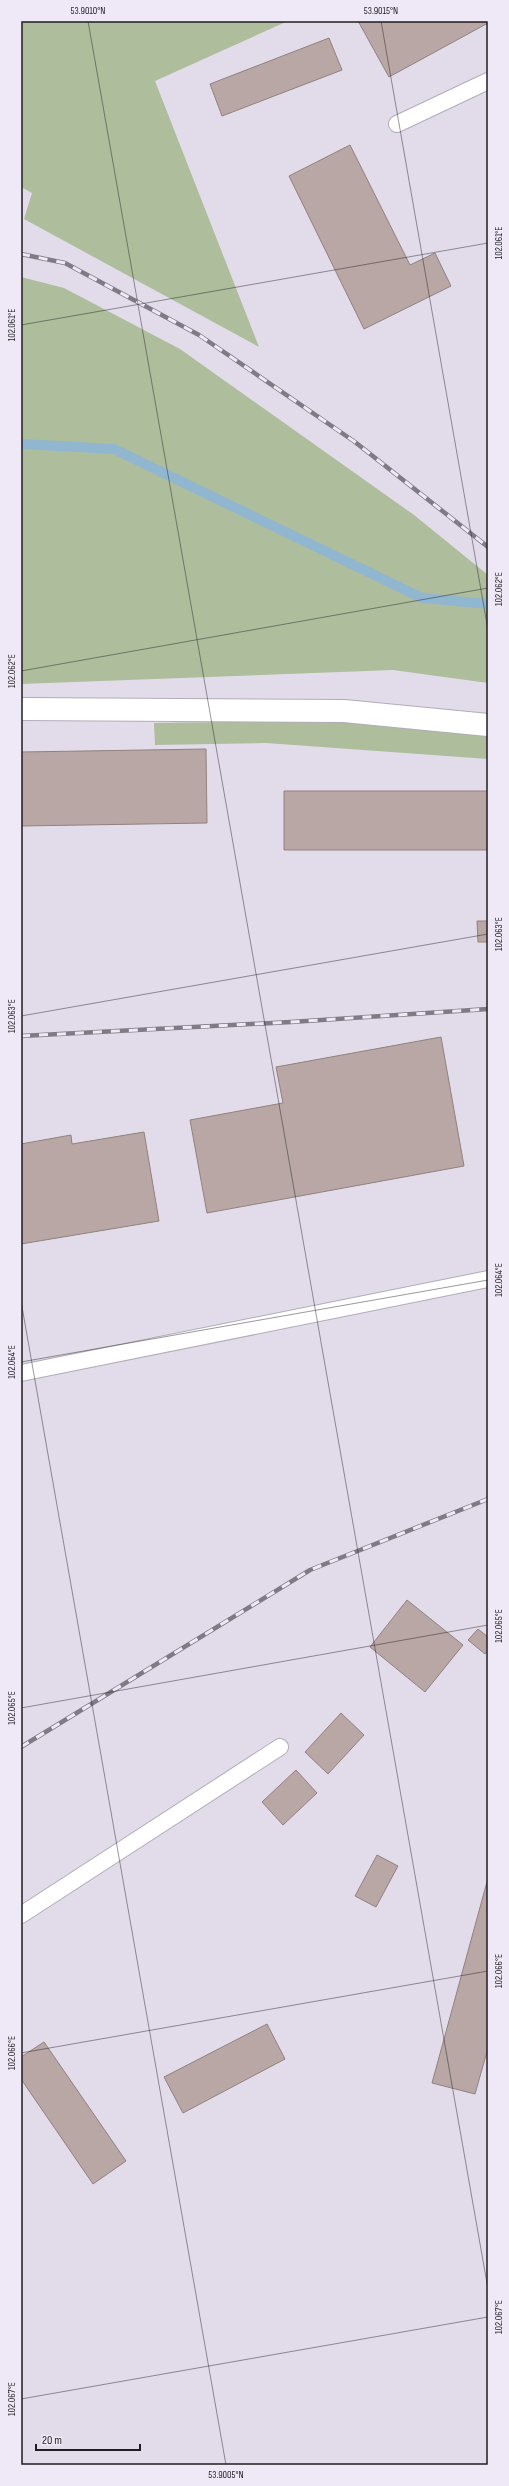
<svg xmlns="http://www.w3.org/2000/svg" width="509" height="2486" font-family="'Sofia Sans Condensed',sans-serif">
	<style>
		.green { fill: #aebd9c }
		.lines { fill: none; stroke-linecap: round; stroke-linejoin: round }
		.stream { stroke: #90b6d0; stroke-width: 10 }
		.building { fill: #b8a7a5; stroke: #91817f }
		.lane-casing { stroke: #b2acb9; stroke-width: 18 }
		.street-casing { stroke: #b2acb9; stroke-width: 24 }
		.lane { stroke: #fff; stroke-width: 16 }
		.street { stroke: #fff; stroke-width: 22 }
		.rail-casing { stroke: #7f7b84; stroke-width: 4.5 }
		.rail { stroke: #efe9f7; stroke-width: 3; stroke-dasharray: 9; stroke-linecap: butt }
		.ticks { fill: none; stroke: #1f1d21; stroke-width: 1; stroke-opacity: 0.45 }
		.neatline { fill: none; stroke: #1f1d21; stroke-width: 1.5 }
		.ticks-label { font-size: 10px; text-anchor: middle; fill: #1f1d21 }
	</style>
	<rect width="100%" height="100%" fill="#e2dcea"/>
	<path class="green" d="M 21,21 L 288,21 L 155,81 L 259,347 L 24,219 L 32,193 L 21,187 Z
		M 21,277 L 64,288 L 180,349 L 414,515 L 488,575 L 488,683 L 393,670 L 21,684 Z
		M 349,720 L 488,725 L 488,759 L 266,743 L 155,745 L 154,723 Z"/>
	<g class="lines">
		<path class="stream" d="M 21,444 L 114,449 L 422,598 L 488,604"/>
	</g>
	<path class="building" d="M 358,21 L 488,21 L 488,23 L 389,77 Z
		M 329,38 L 342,70 L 222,116 L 210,84 Z
		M 350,145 L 410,265 L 435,253 L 451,286 L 364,329 L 289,176 Z
		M 206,749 L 207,823 L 21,826 L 21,752 Z
		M 284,791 L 488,791 L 488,850 L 284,850 Z
		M 477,921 L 488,921 L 488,942 L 478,942 Z
		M 441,1037 L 464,1166 L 207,1213 L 190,1120 L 283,1103 L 276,1067 Z
		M 144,1132 L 159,1221 L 21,1244 L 21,1144 L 71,1135 L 72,1144 Z
		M 407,1600 L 463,1645 L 425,1692 L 370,1647 Z
		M 478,1629 L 488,1637 L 488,1651 L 485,1654 L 468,1640 Z
		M 341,1713 L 364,1735 L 328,1774 L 305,1752 Z
		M 296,1770 L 317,1793 L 283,1825 L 262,1802 Z
		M 377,1855 L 398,1866 L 376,1907 L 355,1896 Z
		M 488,1878 L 488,2048 L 475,2094 L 432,2083 Z
		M 267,2024 L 285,2059 L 183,2113 L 164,2077 Z
		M 44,2042 L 126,2161 L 93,2184 L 21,2079 L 21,2057 Z"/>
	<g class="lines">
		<defs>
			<path id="lane" d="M 397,124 L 488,81
				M 21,1373 L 488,1279
				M 21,1915 L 280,1747"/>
			<path id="street" d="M 21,709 L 344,711 L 488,725"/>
		</defs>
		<use href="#lane" class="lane-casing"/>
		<use href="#street" class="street-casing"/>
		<use href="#lane" class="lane"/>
		<use href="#street" class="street"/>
		<defs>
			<path id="rail" d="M 21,254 L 65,263 L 199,335 L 355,442 L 488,547
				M 21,1036 L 291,1022 L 488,1009
				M 21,1747 L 310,1570 L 488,1499"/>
		</defs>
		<use href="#rail" class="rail-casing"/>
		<use href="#rail" class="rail"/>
	</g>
	<path class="ticks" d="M 88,21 L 488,2289M 381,21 L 488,630M 21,325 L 488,243M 21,671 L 488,588M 21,1016 L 488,934M 21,1301 L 226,2465M 21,1362 L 488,1280M 21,1708 L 488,1625M 21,2053 L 488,1971M 21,2399 L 488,2317"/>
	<rect width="509" height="2486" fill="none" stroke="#efe9f7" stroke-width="44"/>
	<path d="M36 2444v6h104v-6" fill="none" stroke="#1f1d21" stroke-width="2"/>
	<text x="42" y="2444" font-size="12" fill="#1f1d21" stroke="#efe9f7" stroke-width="3" paint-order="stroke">20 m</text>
	<rect x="22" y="22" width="465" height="2442" class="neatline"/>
	<g class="ticks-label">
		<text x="88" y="14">53.9010°N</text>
		<text x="381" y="14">53.9015°N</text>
		<text transform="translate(498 243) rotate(-90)" y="4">102.061°E</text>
		<text transform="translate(11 325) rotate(-90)" y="4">102.061°E</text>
		<text transform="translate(498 589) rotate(-90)" y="4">102.062°E</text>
		<text transform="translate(11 671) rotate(-90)" y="4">102.062°E</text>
		<text transform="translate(498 934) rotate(-90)" y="4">102.063°E</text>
		<text transform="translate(11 1016) rotate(-90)" y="4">102.063°E</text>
		<text transform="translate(498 1280) rotate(-90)" y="4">102.064°E</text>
		<text transform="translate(11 1362) rotate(-90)" y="4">102.064°E</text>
		<text transform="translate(498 1626) rotate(-90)" y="4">102.065°E</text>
		<text transform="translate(11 1708) rotate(-90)" y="4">102.065°E</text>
		<text transform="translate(498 1971) rotate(-90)" y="4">102.066°E</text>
		<text transform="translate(11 2053) rotate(-90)" y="4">102.066°E</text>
		<text transform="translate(498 2317) rotate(-90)" y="4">102.067°E</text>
		<text transform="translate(11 2399) rotate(-90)" y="4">102.067°E</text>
		<text x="226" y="2478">53.9005°N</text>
	</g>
</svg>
